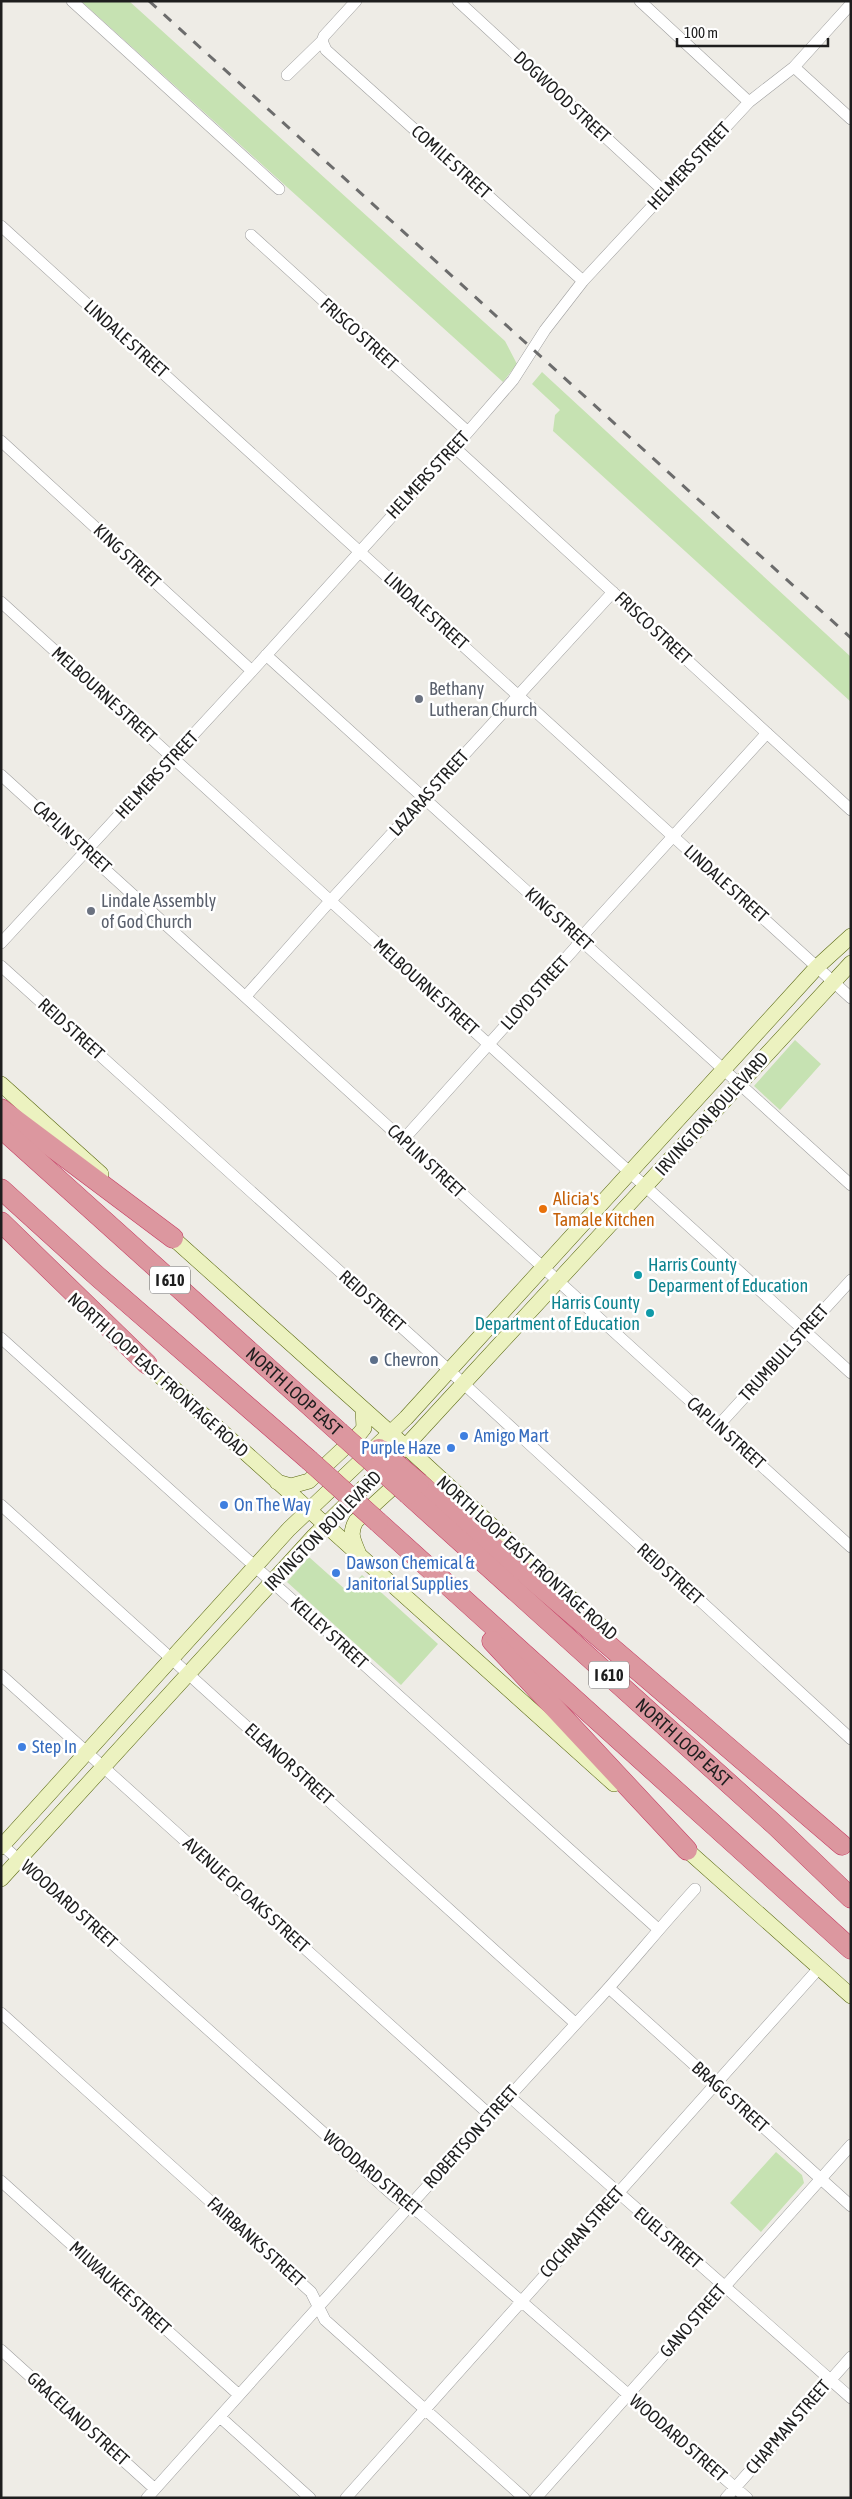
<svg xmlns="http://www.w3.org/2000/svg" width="852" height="2499" font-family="'Asap Condensed',sans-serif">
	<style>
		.grass { fill: #c6e2b2 }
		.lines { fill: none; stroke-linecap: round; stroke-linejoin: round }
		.minor-casing { stroke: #9f9f9f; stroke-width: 12 }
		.secondary-casing { stroke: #5a6912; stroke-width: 16 }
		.motorway-casing { stroke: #c53a61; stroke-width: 21 }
		.minor { stroke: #fff; stroke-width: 11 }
		.secondary { stroke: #ecf2c0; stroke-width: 15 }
		.motorway { stroke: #dc979f; stroke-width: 20 }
		.rail { stroke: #6c6c6c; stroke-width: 3; stroke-dasharray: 10 10; stroke-linecap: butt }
		.motorway-bridge-casing { stroke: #c53a61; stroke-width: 21; stroke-linecap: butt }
		.motorway-bridge { stroke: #dc979f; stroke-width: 20 }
		.worship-dot { fill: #6b7280; stroke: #fff; stroke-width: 2 }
		.food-dot { fill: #e8710a; stroke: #fff; stroke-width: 2 }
		.culture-dot { fill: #0f9aa8; stroke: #fff; stroke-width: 2 }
		.service-dot { fill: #5c6f8a; stroke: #fff; stroke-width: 2 }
		.shop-dot { fill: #3f7fe0; stroke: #fff; stroke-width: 2 }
		.labels { text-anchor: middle; stroke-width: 5; stroke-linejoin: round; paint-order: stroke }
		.shield { fill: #fff; stroke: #626262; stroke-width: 1 }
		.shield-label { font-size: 16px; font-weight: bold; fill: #1e1e1e }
		.street-label { font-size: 18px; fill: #1e1e1e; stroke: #fff }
		.worship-label { font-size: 18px; fill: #5b616d; stroke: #fff; text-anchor: start }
		.food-label { font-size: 18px; fill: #c56008; stroke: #fff; text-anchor: start }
		.culture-label { font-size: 18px; fill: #0d838f; stroke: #fff; text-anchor: start }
		.service-label { font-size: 18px; fill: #4e5e75; stroke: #fff; text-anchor: start }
		.shop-label { font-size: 18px; fill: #366cbe; stroke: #fff; text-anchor: start }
	</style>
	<rect width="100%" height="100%" fill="#eeece6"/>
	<path class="grass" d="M 81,1 L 129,1 L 505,341 L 517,364 L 503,382 Z
		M 542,372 L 851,657 L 851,702 L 553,431 L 555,415 L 560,410 L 532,384 Z
		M 795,1040 L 821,1064 L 780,1110 L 754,1086 Z
		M 309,1557 L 347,1591 L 362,1575 L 438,1644 L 401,1685 L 287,1582 Z
		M 776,2152 L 802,2175 L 804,2183 L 761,2232 L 730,2203 Z"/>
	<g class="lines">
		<defs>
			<path id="minor" d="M 72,1 L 279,189
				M 458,1 L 666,193
				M 640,1 L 749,102
				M 322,41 L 326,50 L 583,281
				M 794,67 L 851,119
				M 287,75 L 322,41 L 324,36 L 356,1
				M 1,226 L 851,998
				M 251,235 L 468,432
				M 1,441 L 252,671
				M 454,447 L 851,810
				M 1,602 L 851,1373
				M 266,655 L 851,1185
				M 1,775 L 851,1547
				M 1,943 L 252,671 L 468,432 L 513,380 L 545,330 L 583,281 L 749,102 L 794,67 L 851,4
				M 1,966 L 429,1352 L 851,1739
				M 246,996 L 322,910 L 613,592
				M 403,1140 L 575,948 L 587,931 L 767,733
				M 1,1338 L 658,1929
				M 718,1426 L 851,1280
				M 1,1505 L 575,2023
				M 1,1675 L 491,2116
				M 1,1844 L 395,2197 L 421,2214 L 747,2498
				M 609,1988 L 851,2206
				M 1,2013 L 311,2292 L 325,2320 L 524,2498
				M 509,2096 L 851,2398
				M 1,2181 L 239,2395
				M 1,2350 L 155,2489
				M 220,2417 L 310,2498
				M 147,2498 C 295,2332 444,2167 595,2003 C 629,1966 661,1926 695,1889
				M 346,2498 L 820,1967
				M 536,2498 L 851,2145
				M 726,2498 L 851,2357"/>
			<path id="secondary" d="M 1,1084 L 101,1174
				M 165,1231 L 415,1455 L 603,1628
				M 140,1358 L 614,1784
				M 277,1482 L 291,1486 L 309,1481 L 360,1433 L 364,1428 L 363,1409
				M 358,1552 C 353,1540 349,1533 356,1521 L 403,1478
				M 679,1843 L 851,1996
				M 1,1847 L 289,1529 L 406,1418 L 817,967 L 851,936
				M 1,1879 L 272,1582 L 314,1536 L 405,1447 L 851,963"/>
			<g id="motorway">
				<path d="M 1,1109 L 173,1238"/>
				<path id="s1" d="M 1,1128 L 339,1432"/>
				<path d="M 1,1189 L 97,1276 L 309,1460"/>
				<path d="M 1,1222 L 147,1364"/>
				<path d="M 419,1483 L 842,1845"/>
				<path id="s2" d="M 408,1494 L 776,1826 L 851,1898"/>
				<path d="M 378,1522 L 851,1949"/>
				<path d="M 492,1641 L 687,1850"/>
			</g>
		</defs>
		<use href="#minor" class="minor-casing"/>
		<use href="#secondary" class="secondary-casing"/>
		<use href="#motorway" class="motorway-casing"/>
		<use href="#minor" class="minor"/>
		<use href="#secondary" class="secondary"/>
		<use href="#motorway" class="motorway"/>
		<path class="rail" d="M 149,1 L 851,638"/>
		<defs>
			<path id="motorway-bridge" d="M 339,1432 L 408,1494
				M 379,1449 L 419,1483
				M 309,1460 L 378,1522"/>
		</defs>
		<use href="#motorway-bridge" class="motorway-bridge-casing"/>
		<use href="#motorway-bridge" class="motorway-bridge"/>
	</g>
	<g class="worship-dot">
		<circle cx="419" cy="699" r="5"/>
		<circle cx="91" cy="911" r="5"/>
	</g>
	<circle class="food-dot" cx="543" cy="1209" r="5"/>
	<g class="culture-dot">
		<circle cx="638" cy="1275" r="5"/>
		<circle cx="650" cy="1313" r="5"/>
	</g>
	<circle class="service-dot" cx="374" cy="1360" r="5"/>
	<g class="shop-dot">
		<circle cx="464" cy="1436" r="5"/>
		<circle cx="451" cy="1448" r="5"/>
		<circle cx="224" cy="1505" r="5"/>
		<circle cx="336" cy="1573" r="5"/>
		<circle cx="22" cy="1747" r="5"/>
	</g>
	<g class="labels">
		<g class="shield">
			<rect x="150" y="1266.5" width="40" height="27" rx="4"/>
			<rect x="589" y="1661.5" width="40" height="27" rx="4"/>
		</g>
		<g class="shield-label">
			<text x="170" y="1286">I 610</text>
			<text x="609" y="1681">I 610</text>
		</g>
		<g class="street-label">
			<text transform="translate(562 97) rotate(43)" y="6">DOGWOOD STREET</text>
			<text transform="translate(451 162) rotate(42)" y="6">COMILE STREET</text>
			<text transform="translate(689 166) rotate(-47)" y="6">HELMERS STREET</text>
			<text transform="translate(359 334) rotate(42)" y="6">FRISCO STREET</text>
			<text transform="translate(126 339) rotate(42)" y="6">LINDALE STREET</text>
			<text transform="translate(428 475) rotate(-47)" y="6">HELMERS STREET</text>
			<text transform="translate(127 556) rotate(43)" y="6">KING STREET</text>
			<text transform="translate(426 611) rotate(42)" y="6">LINDALE STREET</text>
			<text transform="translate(653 628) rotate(43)" y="6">FRISCO STREET</text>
			<text transform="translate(104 695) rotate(42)" y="6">MELBOURNE STREET</text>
			<text transform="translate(157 775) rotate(-47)" y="6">HELMERS STREET</text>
			<text transform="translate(429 793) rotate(-48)" y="6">LAZARAS STREET</text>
			<text transform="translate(72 837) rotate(42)" y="6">CAPLIN STREET</text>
			<text transform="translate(726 884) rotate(42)" y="6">LINDALE STREET</text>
			<text transform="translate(559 919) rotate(42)" y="6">KING STREET</text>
			<text transform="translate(426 987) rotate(42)" y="6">MELBOURNE STREET</text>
			<text transform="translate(535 993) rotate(-48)" y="6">LLOYD STREET</text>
			<text transform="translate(71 1029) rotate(42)" y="6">REID STREET</text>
			<text transform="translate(712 1114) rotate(-48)" y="6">IRVINGTON BOULEVARD</text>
			<text transform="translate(426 1161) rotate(43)" y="6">CAPLIN STREET</text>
			<text transform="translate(372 1301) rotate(42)" y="6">REID STREET</text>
			<text transform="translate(784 1353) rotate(-48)" y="6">TRUMBULL STREET</text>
			<text transform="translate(158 1375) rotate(42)" y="6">NORTH LOOP EAST FRONTAGE ROAD</text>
			<text dy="6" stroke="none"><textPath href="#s1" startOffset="394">NORTH LOOP EAST</textPath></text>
			<text transform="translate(726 1433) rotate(42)" y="6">CAPLIN STREET</text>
			<text transform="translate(323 1531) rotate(-46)" y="6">IRVINGTON BOULEVARD</text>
			<text transform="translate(527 1558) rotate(42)" y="6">NORTH LOOP EAST FRONTAGE ROAD</text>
			<text transform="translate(670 1574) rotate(42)" y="6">REID STREET</text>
			<text transform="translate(329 1633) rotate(42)" y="6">KELLEY STREET</text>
			<text dy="6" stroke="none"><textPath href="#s2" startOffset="371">NORTH LOOP EAST</textPath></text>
			<text transform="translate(289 1764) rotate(42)" y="6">ELEANOR STREET</text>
			<text transform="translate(246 1895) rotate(42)" y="6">AVENUE OF OAKS STREET</text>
			<text transform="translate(69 1904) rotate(42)" y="6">WOODARD STREET</text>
			<text transform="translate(730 2097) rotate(42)" y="6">BRAGG STREET</text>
			<text transform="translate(471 2137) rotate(-48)" y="6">ROBERTSON STREET</text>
			<text transform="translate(372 2173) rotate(40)" y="6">WOODARD STREET</text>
			<text transform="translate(582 2232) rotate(-48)" y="6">COCHRAN STREET</text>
			<text transform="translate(668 2238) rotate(41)" y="6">EUEL STREET</text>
			<text transform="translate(256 2242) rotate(42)" y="6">FAIRBANKS STREET</text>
			<text transform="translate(120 2288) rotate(42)" y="6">MILWAUKEE STREET</text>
			<text transform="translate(693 2321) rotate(-49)" y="6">GANO STREET</text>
			<text transform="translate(78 2419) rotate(42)" y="6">GRACELAND STREET</text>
			<text transform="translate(788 2427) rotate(-49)" y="6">CHAPMAN STREET</text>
			<text transform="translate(678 2438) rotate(41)" y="6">WOODARD STREET</text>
		</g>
		<g class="worship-label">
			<text x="429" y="695">Bethany<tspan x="429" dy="21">Lutheran Church</tspan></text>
			<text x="101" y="907">Lindale Assembly<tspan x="101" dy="21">of God Church</tspan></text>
		</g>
		<g class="food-label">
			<text x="553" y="1205">Alicia's<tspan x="553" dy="21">Tamale Kitchen</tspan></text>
		</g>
		<g class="culture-label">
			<text x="648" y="1271">Harris County<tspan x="648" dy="21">Deparment of Education</tspan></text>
			<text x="640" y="1309" text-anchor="end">Harris County<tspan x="640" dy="21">Department of Education</tspan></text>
		</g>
		<g class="service-label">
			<text x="384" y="1366">Chevron</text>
		</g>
		<g class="shop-label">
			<text x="474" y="1442">Amigo Mart</text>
			<text x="441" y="1454" text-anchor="end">Purple Haze</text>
			<text x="234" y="1511">On The Way</text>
			<text x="346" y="1569">Dawson Chemical &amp;<tspan x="346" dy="21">Janitorial Supplies</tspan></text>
			<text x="32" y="1753">Step In</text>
		</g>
	</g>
	<rect width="852" height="2499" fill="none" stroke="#1e1e1e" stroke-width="5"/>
	<path d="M677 38v8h151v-8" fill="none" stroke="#1e1e1e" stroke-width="2.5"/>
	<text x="684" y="38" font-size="15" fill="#1e1e1e" stroke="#ffffff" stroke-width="4" paint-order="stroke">100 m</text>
</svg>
